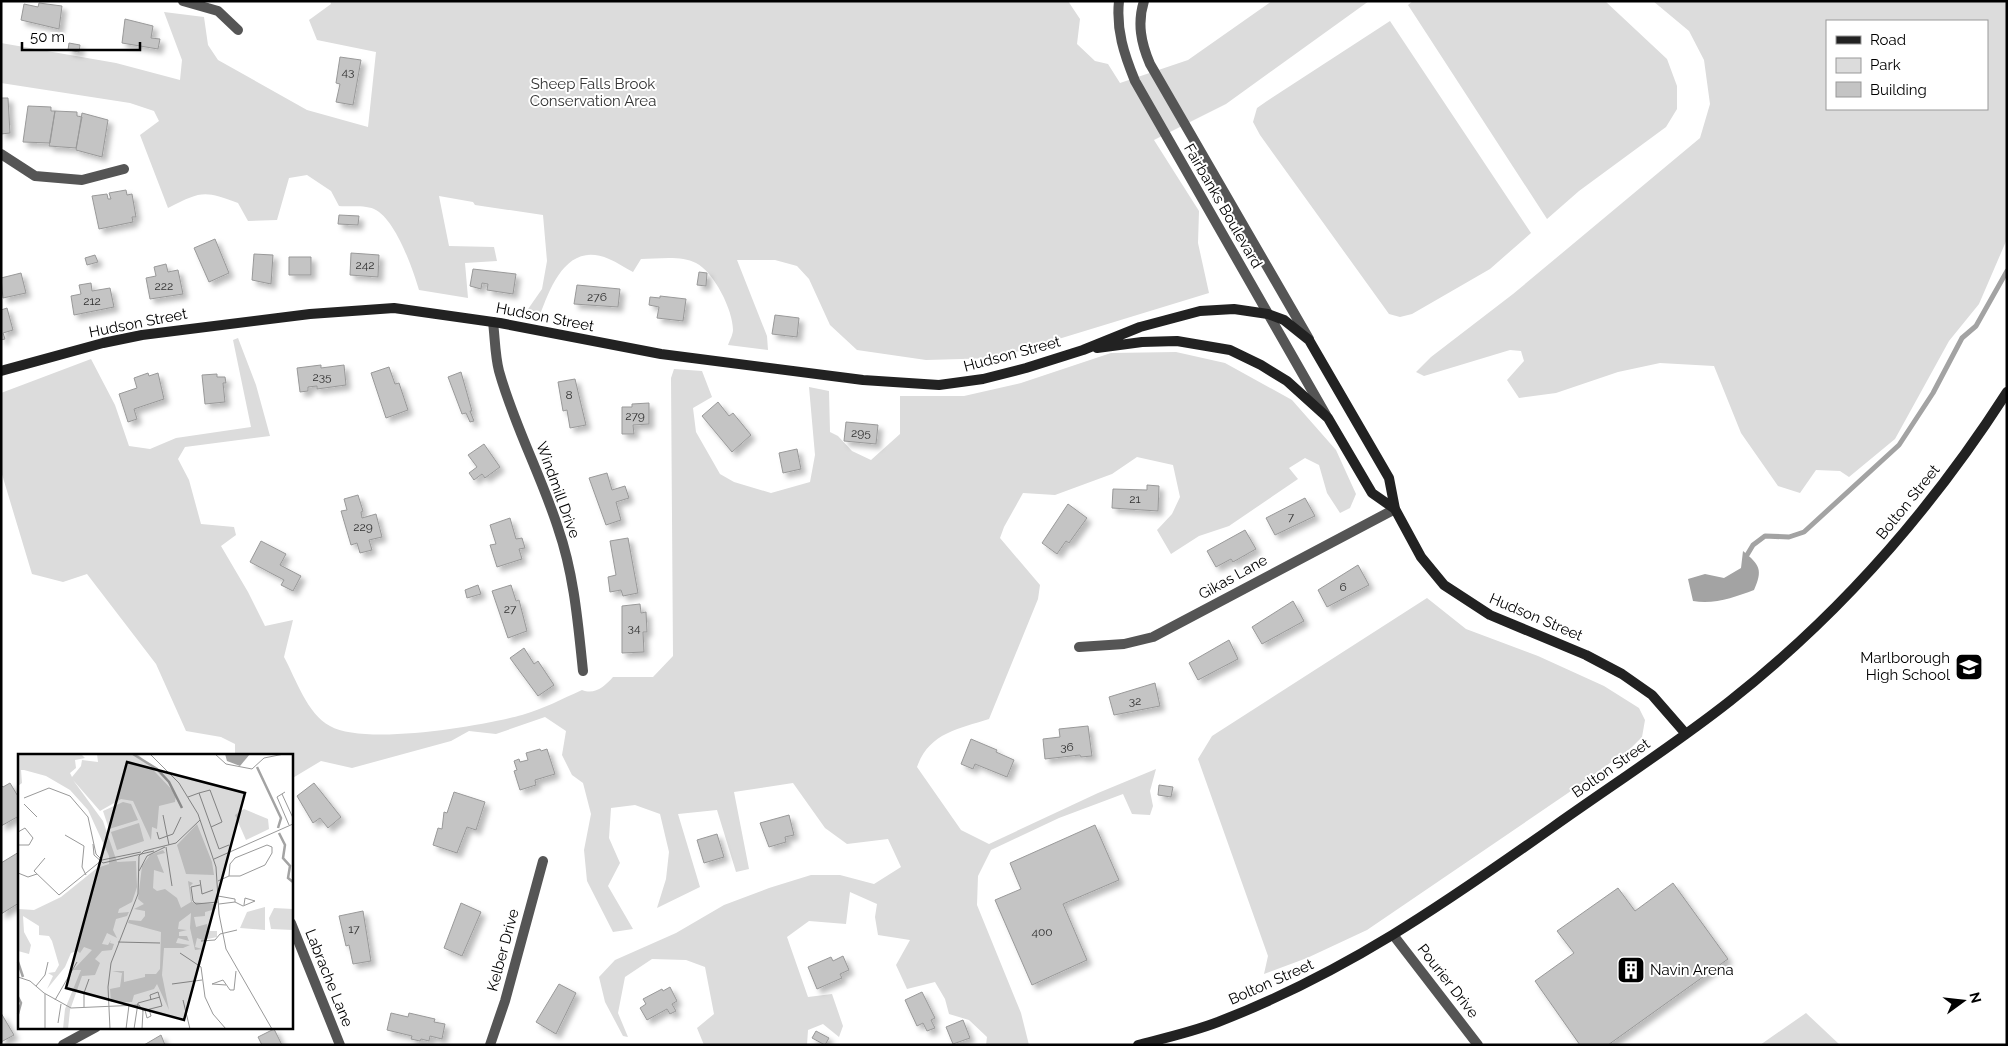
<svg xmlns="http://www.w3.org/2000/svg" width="2008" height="1046" font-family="Raleway,sans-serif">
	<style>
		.green { fill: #dcdcdc; fill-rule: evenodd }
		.water { fill: #a3a3a3 }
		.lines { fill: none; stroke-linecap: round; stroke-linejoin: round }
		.stream { stroke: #a3a3a3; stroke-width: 5 }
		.building { fill: #c4c4c4; stroke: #999; filter: url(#shadow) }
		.street { stroke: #555; stroke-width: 10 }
		.secondary { stroke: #222; stroke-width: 10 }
		.labels { text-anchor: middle; stroke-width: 4; stroke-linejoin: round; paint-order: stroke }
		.number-label { font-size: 12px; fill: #313131 }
		.park-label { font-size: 15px; fill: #333; stroke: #fff }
		.street-label { font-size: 15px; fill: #000; stroke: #fff }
		.poi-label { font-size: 15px; fill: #000; stroke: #fff; text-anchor: end }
		.inset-river { fill: none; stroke: #a3a3a3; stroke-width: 2.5 }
		.inset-road { fill: none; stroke: #999; stroke-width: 1 }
		.view { fill: #000; fill-opacity: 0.15; stroke: #000; stroke-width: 2.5 }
		.inset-edge { fill: none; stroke: #000; stroke-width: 2.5 }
	</style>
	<defs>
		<filter id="shadow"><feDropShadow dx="4.5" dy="4.5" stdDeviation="2.5" flood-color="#0004"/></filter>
	</defs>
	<rect width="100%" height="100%" fill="#fff"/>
	<path class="green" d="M 330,1 L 1068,1 L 1080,19 L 1077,44 L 1095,61 L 1108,64 L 1120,83 L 1188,60 L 1272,1 L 1369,1 L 1226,104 L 1154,140 L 1199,211 L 1198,243 L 1209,293 L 996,358 L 926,360 L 857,350 L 830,325 L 809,279 L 797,266 L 775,260 L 737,260 L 767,336 L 768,350 L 728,345 C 730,340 733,334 733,330 C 733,310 714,272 696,263 C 681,255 657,259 641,259 L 633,272 C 625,268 617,262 609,259 C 568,241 551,285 540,315 L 526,312 L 542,289 L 547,261 L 543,215 L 475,205 L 473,202 L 439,196 L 449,246 L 494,247 L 497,261 L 465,263 L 468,298 L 419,290 C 413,269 395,218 374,209 C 365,205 349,207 339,206 L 331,191 L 307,175 L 289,178 L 277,220 L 248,221 L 238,203 C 204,190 201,191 168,208 L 140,135 L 159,121 L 154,111 L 130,103 L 1,83 L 1,43 L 116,63 L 180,80 L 182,60 L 164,12 L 204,17 L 208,45 L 218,60 L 307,110 L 368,127 L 376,52 L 317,40 L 309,20 L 331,4 Z
		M 1413,1 L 1605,1 L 1667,59 L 1677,86 L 1677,109 L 1666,127 L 1579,191 L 1547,219 L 1408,5 Z
		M 1653,1 L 2007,1 L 2007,239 L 1979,304 L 1949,341 L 1895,439 L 1849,477 L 1840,471 L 1816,470 L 1800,493 L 1778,486 L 1741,433 L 1714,366 L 1660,363 L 1618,372 L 1556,393 L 1519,398 L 1507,380 L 1524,361 L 1521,351 L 1510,350 L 1424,376 L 1416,372 L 1431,357 L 1513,294 L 1700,138 L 1710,104 L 1704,60 L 1689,31 ZM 1987,21 L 1987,109 L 1827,109 L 1827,21 Z
		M 1390,21 L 1531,233 L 1490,269 L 1412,314 L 1400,317 L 1389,314 L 1260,135 L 1253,122 L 1257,108 L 1267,101 Z
		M 238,338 L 256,385 L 270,436 L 185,447 L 178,459 L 189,480 L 201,524 L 234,527 L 236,535 L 221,546 L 248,592 L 265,626 L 293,620 L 284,657 C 296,679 307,714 330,726 C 365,746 482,726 522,715 C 543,709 562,699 582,690 C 595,695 604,687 613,677 L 653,677 L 673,656 L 671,378 L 674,369 L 702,371 L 712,397 L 693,408 L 696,432 L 720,474 L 734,482 L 771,493 L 810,482 L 815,455 L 809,387 L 829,391 L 830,432 L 838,436 L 852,451 L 871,460 L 900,434 L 900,396 L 964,396 L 1021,383 L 1111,353 L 1176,352 L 1225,363 L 1292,400 L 1336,450 L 1356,494 L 1350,508 L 1340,513 L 1327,493 L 1319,465 L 1305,458 L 1289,468 L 1298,479 L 1229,526 L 1199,536 L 1171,554 L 1157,530 L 1172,514 L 1180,497 L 1173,465 L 1137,457 L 1112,474 L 1055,495 L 1023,493 L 1004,527 L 1000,538 L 1040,585 L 1038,599 L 989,719 C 958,729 929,733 917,767 L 961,830 L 989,844 L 1098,793 L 1156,769 L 1150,791 L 1153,806 L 1150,815 L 1132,814 L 1123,794 L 1059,818 L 991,850 L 978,876 L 977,905 L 1021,1013 L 1029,1045 L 986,1045 L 987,1037 L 969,1020 L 949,1014 L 945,999 L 935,982 L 907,989 L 896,965 L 910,940 L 878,935 L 875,917 L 877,904 L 850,892 L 846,924 L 809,921 L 787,937 L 808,997 L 832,994 L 843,1026 L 839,1037 L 823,1024 L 808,1030 L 807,1045 L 704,1045 L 697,1028 L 714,1014 L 705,967 L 686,960 L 652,959 L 625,977 L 618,1013 L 628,1037 L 623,1036 L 605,1002 L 599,977 L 615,960 L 676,933 L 724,905 L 769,888 L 811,875 L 840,875 L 874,884 L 901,867 L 888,839 L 847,844 L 825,828 L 793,783 L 734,792 L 749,869 L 736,872 L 717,810 L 678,814 L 700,887 L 657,908 L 666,879 L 669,852 L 660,814 L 635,805 L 611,808 L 609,838 L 620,863 L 608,886 L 633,929 L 613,932 L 587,881 L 584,850 L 591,814 L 583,783 L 572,775 L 562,755 L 566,731 L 545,717 L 496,734 L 469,731 L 451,741 L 352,768 L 321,761 L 291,779 L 291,755 L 235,755 L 235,744 L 221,737 L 186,731 L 156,664 L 87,574 L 63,582 L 32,574 L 1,471 L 1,393 L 91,359 L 115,405 L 129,446 L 150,449 L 176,438 L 251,427 L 233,340 Z
		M 1427,598 L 1466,629 L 1538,656 L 1604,686 L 1639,708 L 1645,720 L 1642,737 L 1631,748 L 1568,793 L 1367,930 L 1307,958 L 1264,974 L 1268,956 L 1198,759 L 1212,736 Z
		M 1806,1013 L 1840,1045 L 1760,1045 Z"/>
	<path class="water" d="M 1743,551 C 1760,565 1763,570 1754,590 C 1735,597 1714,605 1693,601 L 1688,579 L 1705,574 L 1724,578 L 1741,568 Z"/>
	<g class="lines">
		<path class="stream" d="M 1747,555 L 1753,545 L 1765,536 L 1789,537 L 1804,532 L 1899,445 L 1933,393 L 1962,338 L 1976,326 L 2007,271"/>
	</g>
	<path class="building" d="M 39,3 L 62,6 L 59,29 L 21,20 L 24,4 L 38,7 Z
		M 125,19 L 153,26 L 151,38 L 160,39 L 158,49 L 122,43 Z
		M 69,43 L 80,45 L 79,52 L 68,50 Z
		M 340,57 L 361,60 L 353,105 L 336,102 L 340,84 L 336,83 Z
		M 1,98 L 8,98 L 10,133 L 1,134 Z
		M 28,106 L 51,107 L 51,111 L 55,111 L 50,143 L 23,142 Z
		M 55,111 L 77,112 L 77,116 L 82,117 L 76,148 L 49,146 Z
		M 82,113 L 108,120 L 102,157 L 76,150 Z
		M 126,190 L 127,195 L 132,194 L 136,217 L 132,217 L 133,222 L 99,229 L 92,196 L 107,194 L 108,199 L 111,199 L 109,193 Z
		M 339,215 L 359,216 L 358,225 L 338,224 Z
		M 215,239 L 229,273 L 209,282 L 194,248 Z
		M 351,253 L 379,255 L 378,277 L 350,275 Z
		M 254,254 L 273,255 L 271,284 L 252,280 Z
		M 95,255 L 98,262 L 87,265 L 85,258 Z
		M 289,257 L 311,257 L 311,275 L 289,275 Z
		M 166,264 L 168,272 L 178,270 L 183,294 L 150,299 L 146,278 L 156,276 L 154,267 Z
		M 473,269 L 516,274 L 513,294 L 487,290 L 488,284 L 482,283 L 481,289 L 470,286 Z
		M 699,272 L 707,273 L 706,286 L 697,285 Z
		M 21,273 L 26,293 L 3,298 L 1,278 Z
		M 91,283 L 92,291 L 110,288 L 114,307 L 74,315 L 71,296 L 81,294 L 79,285 Z
		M 577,285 L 620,289 L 618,307 L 574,304 Z
		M 660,296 L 686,299 L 683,321 L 657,318 L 659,307 L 649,305 L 650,297 L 660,298 Z
		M 7,308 L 13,330 L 3,333 L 5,339 L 1,340 L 1,310 Z
		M 775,315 L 799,318 L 797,337 L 772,334 Z
		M 321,365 L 321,368 L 344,365 L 346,385 L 317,389 L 317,386 L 308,387 L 308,391 L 300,392 L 297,368 Z
		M 389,367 L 395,384 L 399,383 L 408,410 L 386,418 L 371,373 Z
		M 461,372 L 472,411 L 470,411 L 474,421 L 470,422 L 466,413 L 462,414 L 448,377 Z
		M 148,373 L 149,376 L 158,373 L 164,399 L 134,409 L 137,419 L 128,422 L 119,394 L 137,388 L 134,378 Z
		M 217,374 L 217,377 L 225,377 L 226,383 L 223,383 L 225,402 L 205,404 L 202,375 Z
		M 575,379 L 586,425 L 570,428 L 567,410 L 563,411 L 558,382 Z
		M 718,402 L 729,416 L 733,413 L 751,435 L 732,452 L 702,416 Z
		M 649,403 L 649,424 L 633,425 L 634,434 L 622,434 L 622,407 L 632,407 L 632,404 Z
		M 846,422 L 878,425 L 876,444 L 844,441 Z
		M 484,444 L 500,467 L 485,478 L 482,474 L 474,480 L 469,473 L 477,467 L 468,455 Z
		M 797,449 L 801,469 L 783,473 L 779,453 Z
		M 607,473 L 612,490 L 625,486 L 629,498 L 616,502 L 621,520 L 606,525 L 589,478 Z
		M 1147,485 L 1159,486 L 1158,511 L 1112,508 L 1113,489 L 1147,490 Z
		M 358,495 L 363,511 L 361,512 L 362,518 L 376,514 L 382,537 L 369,540 L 372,550 L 360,553 L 357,543 L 351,545 L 341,511 L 347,510 L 344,499 Z
		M 1305,498 L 1315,516 L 1275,535 L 1266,518 Z
		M 1068,504 L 1087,518 L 1069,543 L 1066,541 L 1057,554 L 1042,543 Z
		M 510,518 L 516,539 L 522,538 L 525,548 L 519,549 L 522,559 L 497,567 L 490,545 L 496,544 L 490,525 Z
		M 1245,530 L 1256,549 L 1233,562 L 1231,559 L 1216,567 L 1207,551 Z
		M 628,538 L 638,593 L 623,596 L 621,590 L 610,592 L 608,577 L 616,575 L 610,541 Z
		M 261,541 L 286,554 L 280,565 L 301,576 L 293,591 L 281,585 L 284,580 L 250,562 Z
		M 1358,565 L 1369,585 L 1327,607 L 1318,590 Z
		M 478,585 L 481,594 L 467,598 L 465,590 Z
		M 511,585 L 516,601 L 519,600 L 527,631 L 508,638 L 492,591 Z
		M 1293,601 L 1304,621 L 1262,644 L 1252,627 Z
		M 640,604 L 641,613 L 646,612 L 647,632 L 643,632 L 644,652 L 622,653 L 622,606 Z
		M 1229,640 L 1238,659 L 1198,680 L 1189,663 Z
		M 524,648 L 534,664 L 538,661 L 554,685 L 538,696 L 510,658 Z
		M 1155,683 L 1160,706 L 1114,715 L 1109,697 Z
		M 1088,726 L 1092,756 L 1081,757 L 1080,755 L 1045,759 L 1043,739 L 1060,737 L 1059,729 Z
		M 971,739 L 997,750 L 996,752 L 1014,760 L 1007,777 L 975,764 L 973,769 L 961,764 Z
		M 540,749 L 541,751 L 547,749 L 555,774 L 535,780 L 536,785 L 520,790 L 514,771 L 517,770 L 514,761 L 519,759 L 520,762 L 528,760 L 526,753 Z
		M 10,783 L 19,798 L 19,816 L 1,826 L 1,785 L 3,787 Z
		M 314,783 L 341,817 L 328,828 L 320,818 L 313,823 L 297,796 Z
		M 1159,785 L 1173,787 L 1171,797 L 1158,795 Z
		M 454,792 L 485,802 L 476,830 L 467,827 L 457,853 L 433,845 L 438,828 L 442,829 L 444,812 L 447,813 Z
		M 789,815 L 794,835 L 785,837 L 786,842 L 769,847 L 760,823 Z
		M 1095,825 L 1119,880 L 1063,904 L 1087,960 L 1032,985 L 995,900 L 1021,889 L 1010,863 Z
		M 717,834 L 724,857 L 704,863 L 697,840 Z
		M 19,852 L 19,903 L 1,914 L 1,863 Z
		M 1673,883 L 1728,959 L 1608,1045 L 1580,1045 L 1535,981 L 1574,953 L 1557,931 L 1618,888 L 1635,911 Z
		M 461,903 L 481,912 L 462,956 L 444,948 Z
		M 363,911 L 371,961 L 353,964 L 349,945 L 346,946 L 339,916 Z
		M 843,956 L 849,970 L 840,974 L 842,978 L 817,989 L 808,967 L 831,957 L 833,961 Z
		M 559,984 L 576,993 L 556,1034 L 536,1022 Z
		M 670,987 L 677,1001 L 672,1004 L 676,1011 L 670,1014 L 667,1009 L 647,1020 L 640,1008 L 646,1004 L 643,999 L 662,989 L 663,991 Z
		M 922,992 L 935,1018 L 931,1020 L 935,1028 L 927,1031 L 923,1023 L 917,1026 L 905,1000 Z
		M 1,1013 L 14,1035 L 1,1042 Z
		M 391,1013 L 408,1017 L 409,1013 L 435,1019 L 434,1022 L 445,1024 L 442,1039 L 430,1036 L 429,1041 L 421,1039 L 420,1041 L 411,1039 L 412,1036 L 387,1030 Z
		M 963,1020 L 970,1038 L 953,1044 L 946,1027 Z
		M 274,1029 L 282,1045 L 262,1045 L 258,1037 Z
		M 816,1031 L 829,1038 L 825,1045 L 812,1038 Z
		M 161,1035 L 165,1045 L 144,1045 Z"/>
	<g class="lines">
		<path class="street" d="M 183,1 L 218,11 L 238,30
			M 1119,1 C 1116,30 1124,54 1135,81 L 1326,415
			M 1144,1 C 1137,23 1141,43 1150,64 L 1309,339
			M 1,154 L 35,176 L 82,180 L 124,169
			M 493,322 C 495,338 495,356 499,371 C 514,425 541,475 558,528 C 574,574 578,623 583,671
			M 1079,647 L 1124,644 L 1153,637 L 1395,509
			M 291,923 L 340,1045
			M 1394,936 L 1478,1045
			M 63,1045 L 96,1027
			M 490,1045 L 505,1001 L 543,861"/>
		<path class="secondary" d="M 1097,348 L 1142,342 L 1177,341 L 1230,350 L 1261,365 L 1287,381 L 1328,418 L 1372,493 L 1395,509
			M 1,371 L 103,343 L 142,335 L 310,314 L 394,308 L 500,323 L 661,354 L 863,380 L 939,385 L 983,379 L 1026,368 L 1083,350 L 1140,327 L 1200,311 L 1234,309 L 1268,314 L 1284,320 L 1309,340 L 1389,478 L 1395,509 L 1421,557 L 1444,585 L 1490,615 L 1586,655 L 1622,674 L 1652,695 L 1686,734
			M 1138,1045 C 1165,1038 1192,1032 1218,1022 C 1345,973 1444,904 1553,827 C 1612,785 1673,746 1730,701 C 1839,615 1932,509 2007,392"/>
	</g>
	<defs>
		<symbol id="school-square" viewBox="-11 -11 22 22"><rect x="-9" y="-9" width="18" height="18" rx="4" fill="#000" stroke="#fff"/><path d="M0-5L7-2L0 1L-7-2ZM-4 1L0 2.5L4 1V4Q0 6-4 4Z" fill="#fff"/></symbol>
		<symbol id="building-square" viewBox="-11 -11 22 22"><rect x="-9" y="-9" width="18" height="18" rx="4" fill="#000" stroke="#fff"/><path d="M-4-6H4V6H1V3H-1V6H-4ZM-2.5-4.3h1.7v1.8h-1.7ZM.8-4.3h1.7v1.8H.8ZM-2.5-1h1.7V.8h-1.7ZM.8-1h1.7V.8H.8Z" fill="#fff"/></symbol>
	</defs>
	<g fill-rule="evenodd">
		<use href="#school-square" x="1953" y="651" width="32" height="32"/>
		<use href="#building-square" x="1615" y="954" width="32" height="32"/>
	</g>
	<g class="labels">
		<g class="number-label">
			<text x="348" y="76">43</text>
			<text x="365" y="269">242</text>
			<text x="164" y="290">222</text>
			<text x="597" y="301">276</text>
			<text x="92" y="305">212</text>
			<text x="322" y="381">235</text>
			<text x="569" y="399">8</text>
			<text x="635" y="420">279</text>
			<text x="861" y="437">295</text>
			<text x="1135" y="503">21</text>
			<text x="1291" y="521">7</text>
			<text x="363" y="531">229</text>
			<text x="1343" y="591">6</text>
			<text x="510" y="613">27</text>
			<text x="634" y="632">34</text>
			<text x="1135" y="705">32</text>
			<text x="1067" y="751">36</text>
			<text x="354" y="933">17</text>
			<text x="1042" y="936">400</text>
		</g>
		<g class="park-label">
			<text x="593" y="89">Sheep Falls Brook<tspan x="593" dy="17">Conservation Area</tspan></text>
		</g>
		<g class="street-label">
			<text transform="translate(1223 206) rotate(60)" y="5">Fairbanks Boulevard</text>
			<text transform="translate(545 317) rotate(11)" y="5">Hudson Street</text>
			<text transform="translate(138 323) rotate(-11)" y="5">Hudson Street</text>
			<text transform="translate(1012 354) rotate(-15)" y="5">Hudson Street</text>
			<text transform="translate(558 490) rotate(70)" y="5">Windmill Drive</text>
			<text transform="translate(1908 502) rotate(-51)" y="5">Bolton Street</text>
			<text transform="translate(1233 577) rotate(-29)" y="5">Gikas Lane</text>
			<text transform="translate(1536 617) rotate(23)" y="5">Hudson Street</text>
			<text transform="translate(1611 768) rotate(-35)" y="5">Bolton Street</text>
			<text transform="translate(503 950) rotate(-75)" y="5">Kelber Drive</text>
			<text transform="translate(329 978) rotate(68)" y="5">Labrache Lane</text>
			<text transform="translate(1448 981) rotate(52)" y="5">Pourier Drive</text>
			<text transform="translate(1271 982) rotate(-24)" y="5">Bolton Street</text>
		</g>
		<g class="poi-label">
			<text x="1950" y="663">Marlborough<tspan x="1950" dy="17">High School</tspan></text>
			<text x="1650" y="975" text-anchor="start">Navin Arena</text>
		</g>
	</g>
	<g transform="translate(18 754)">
		<rect width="275" height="275" fill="#fff"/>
		<path d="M 0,0 L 64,1 L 67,4 L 57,6 L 58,14 L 52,19 L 54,23 L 63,12 L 64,6 L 80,8 L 79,0 L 120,0 L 158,40 L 157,48 L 141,52 L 139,75 L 134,73 L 133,86 L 115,47 L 103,45 L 82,57 L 55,26 L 85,67 L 99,108 L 118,107 L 119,133 L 114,148 L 101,155 L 100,159 L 111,158 L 109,162 L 98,165 L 95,176 L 99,184 L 89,179 L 84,190 L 90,191 L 93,186 L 92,189 L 96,190 L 94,196 L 84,197 L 77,205 L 82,209 L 77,221 L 64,222 L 52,256 L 50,275 L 45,275 L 47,255 L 63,216 L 55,216 L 74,196 L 66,193 L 62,199 L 59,197 L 53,199 L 47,213 L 29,235 L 35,222 L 30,219 L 37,218 L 41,211 L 34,187 L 31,182 L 21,181 L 21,172 L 5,162 L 6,178 L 13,191 L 11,200 L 0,197 L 0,155 L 16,156 L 43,143 L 79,114 L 91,110 L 91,102 L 70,56 L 52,36 L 28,22 L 6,16 L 3,16 L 4,29 L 0,32 ZM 105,48 L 113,50 L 120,66 L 91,75 L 85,57 ZM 226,55 L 250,65 L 251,75 L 228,86 L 217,61 ZM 121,69 L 126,87 L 99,96 L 93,78 ZM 179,70 L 194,108 L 196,121 L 168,120 L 159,91 ZM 145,96 L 147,99 L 139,101 L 146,119 L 136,116 L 135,134 L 139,137 L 147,135 L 159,144 L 163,154 L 173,148 L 170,127 L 175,129 L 172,132 L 174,148 L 198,150 L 198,155 L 187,158 L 187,162 L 176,163 L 178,173 L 189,170 L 191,177 L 199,177 L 199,183 L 185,186 L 179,184 L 177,193 L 184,195 L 177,196 L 172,174 L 173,159 L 161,168 L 160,175 L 169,176 L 161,178 L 161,182 L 169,182 L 171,187 L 160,184 L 158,189 L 172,191 L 165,194 L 146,194 L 144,221 L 151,256 L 139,230 L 136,235 L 116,241 L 114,248 L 93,248 L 92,235 L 102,233 L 104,219 L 94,217 L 106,217 L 106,228 L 127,223 L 127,220 L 138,220 L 142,215 L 143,178 L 110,169 L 111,166 L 123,167 L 127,162 L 127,157 L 116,155 L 126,150 L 120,145 L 124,112 L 132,101 ZM 247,153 L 247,176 L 222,174 L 229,158 ZM 256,154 L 275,155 L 275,176 L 253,175 L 251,164 Z" fill="#dcdcdc"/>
		<path d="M 207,0 L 232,0 L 222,12 L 209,7 Z" fill="#a3a3a3"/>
		<path class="inset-river" d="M 115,0 L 139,15 L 151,28 L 164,54M 239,13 L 263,64 L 260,74M 261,79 L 267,91 L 265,104 L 272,112 L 270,124 L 275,128M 0,208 L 5,223M 0,243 L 3,249 L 0,260"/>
		<path class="inset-road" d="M 132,0 L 161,29 L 180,60 L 198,113 L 201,160 L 208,195 L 254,275M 197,0 L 208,10 L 234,15 L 246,4 L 266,0M 267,38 L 259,43 L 271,71M 181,39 L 192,36 L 204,68 L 193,73M 264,40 L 275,64M 170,43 L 181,39 L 201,95 L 211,91M 6,44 L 31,34 L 52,42 L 70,63 L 78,100 L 84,106M 6,50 L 19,63M 145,61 L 151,91M 0,78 L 7,74 L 15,84 L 11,91 L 0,91M 139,78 L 141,85 L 155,80 L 163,63M 47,81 L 66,92 L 64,113 L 68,121M 75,90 L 76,101 L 85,109 L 136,97M 148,93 L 154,132M 27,104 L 16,117 L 41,141 L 84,106M 196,105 L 275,70M 84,106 L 123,98M 121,117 L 129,102 L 147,93M 0,119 L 10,123 L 19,120M 182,126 L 184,140 L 195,136M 200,127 L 211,122 L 212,110 L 217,104 L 249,91 L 254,93 L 254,99 L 247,111 L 222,122 L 211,122M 182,131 L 173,133 L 175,147 L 178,150 L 200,148M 200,142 L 217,145 L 217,148 L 201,150M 217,148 L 225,152 L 237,147 L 227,144 L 226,151M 183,187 L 197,186 L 202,180 L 219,176M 100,188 L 142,189M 162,199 L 183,213 L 187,243 L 195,260 L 208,275M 0,223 L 12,227 L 26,239 L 53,254 L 121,251 L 125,257 L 124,275M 154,230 L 184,226M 208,231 L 194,230 L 205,226 L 212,236 L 216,236 L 218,217M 18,232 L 27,221 L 30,208M 37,246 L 59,208M 165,246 L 172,275M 66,253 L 66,239 L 71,225M 127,256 L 129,264 L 133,262 L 131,255M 124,257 L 144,252 L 140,238 L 132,241 L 133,246M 40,269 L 43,250M 27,275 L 27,240M 92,275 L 90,233 L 93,209 L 120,140 L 121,102 L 126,97 L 158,89 L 182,66M 108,275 L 111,251M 116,275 L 120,249 L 142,243"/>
		<path class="view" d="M 109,8 L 227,39 L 166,266 L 48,234 Z"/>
		<rect width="275" height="275" class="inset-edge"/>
	</g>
	<rect width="2008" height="1046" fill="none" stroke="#000000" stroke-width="5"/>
	<rect x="1826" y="20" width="162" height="90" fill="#ffffff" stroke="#999999"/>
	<rect x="1836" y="36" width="25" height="8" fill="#222222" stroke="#999999"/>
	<text x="1870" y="45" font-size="15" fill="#000000">Road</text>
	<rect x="1836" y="58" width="25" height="15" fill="#dcdcdc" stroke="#999999"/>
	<text x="1870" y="70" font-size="15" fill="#000000">Park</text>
	<rect x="1836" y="82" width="25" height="15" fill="#c4c4c4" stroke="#999999"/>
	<text x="1870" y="95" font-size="15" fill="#000000">Building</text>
	<g transform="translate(1963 1001) rotate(75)" stroke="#ffffff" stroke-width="4" paint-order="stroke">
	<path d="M0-4L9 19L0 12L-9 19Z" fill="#000000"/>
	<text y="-8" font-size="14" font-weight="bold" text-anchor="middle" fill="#000000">N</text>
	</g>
	<path d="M22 42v8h118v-8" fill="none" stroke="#000000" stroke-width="2.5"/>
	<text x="30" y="42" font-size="15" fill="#000000" stroke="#ffffff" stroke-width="4" paint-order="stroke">50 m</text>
</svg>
